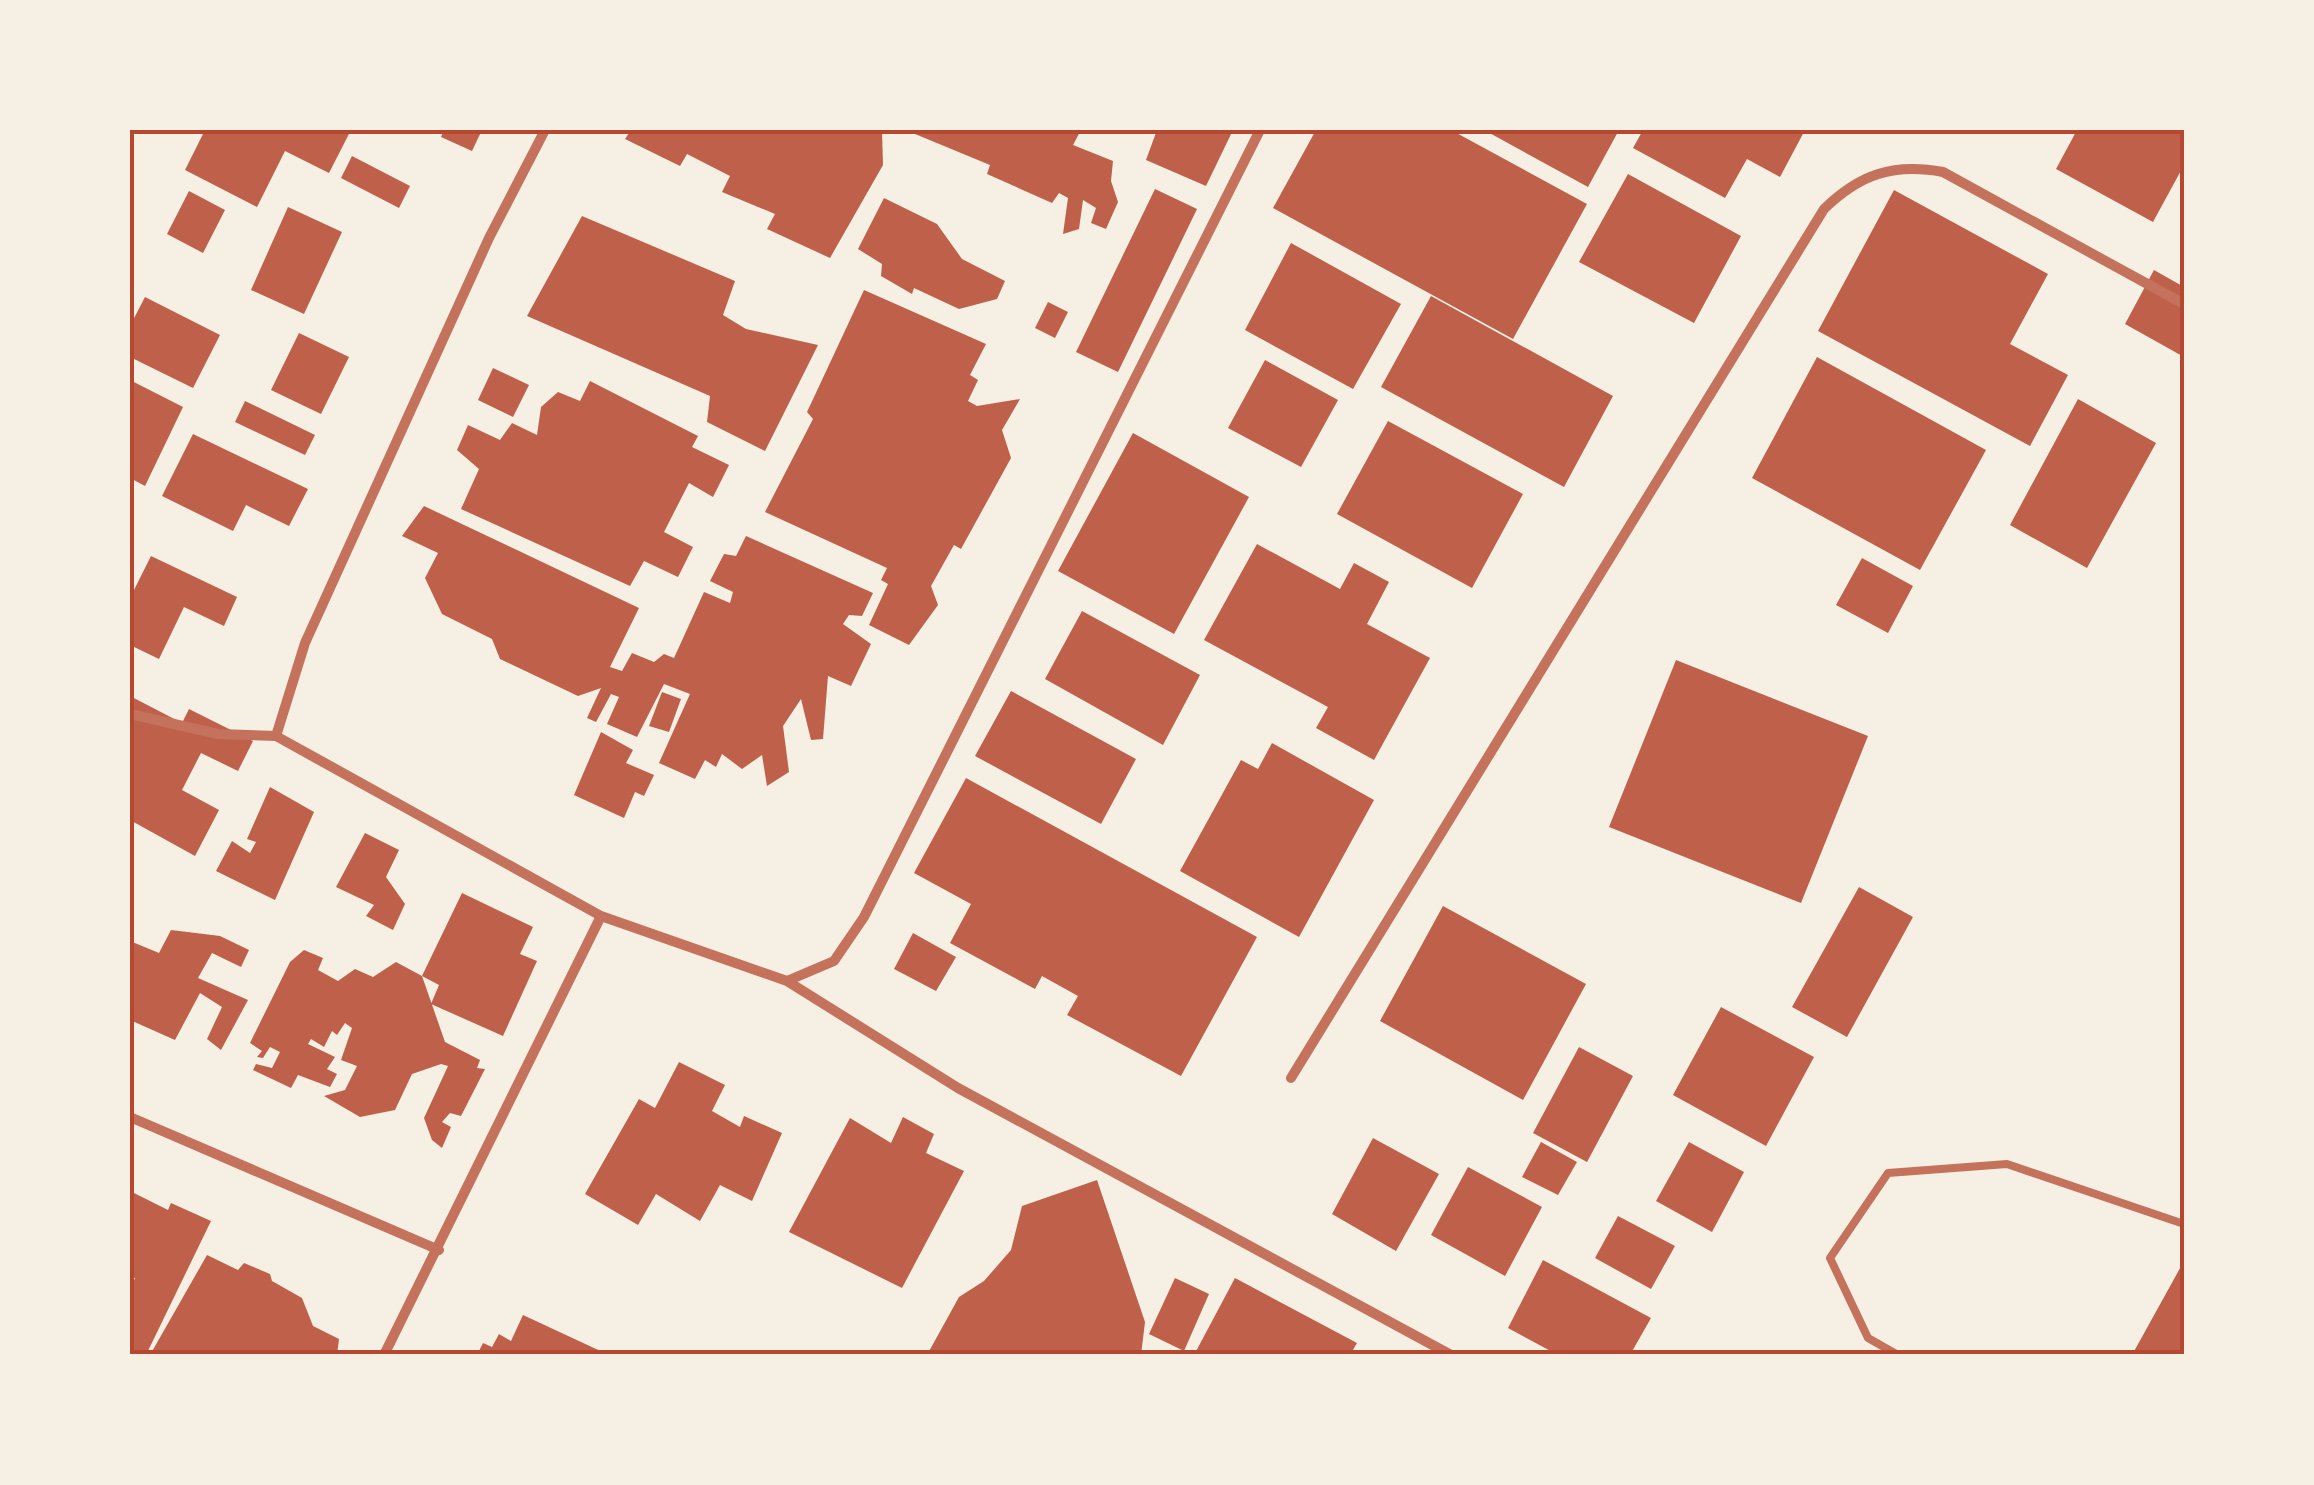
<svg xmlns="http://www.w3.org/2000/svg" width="2314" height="1485" font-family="'IBM Plex Sans',sans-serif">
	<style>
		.building { fill: #bf614a }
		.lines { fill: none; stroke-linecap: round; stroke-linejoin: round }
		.service { stroke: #c5725c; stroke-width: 8 }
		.minor { stroke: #c5725c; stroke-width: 10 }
		.neatline { fill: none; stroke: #b5482f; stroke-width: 4 }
	</style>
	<rect width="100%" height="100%" fill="#f6efe4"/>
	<path class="building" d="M 205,130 L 351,130 L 329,173 L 285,151 L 257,207 L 185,170 Z
		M 444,130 L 482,130 L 472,151 L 441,137 Z
		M 631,130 L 882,130 L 883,165 L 830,258 L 767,229 L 775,214 L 722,192 L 730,176 L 687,154 L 680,166 L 625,139 Z
		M 916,130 L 1081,130 L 1073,145 L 1113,161 L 1111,181 L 1118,202 L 1106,229 L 1091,223 L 1096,208 L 1083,200 L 1079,229 L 1063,234 L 1068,198 L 1059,193 L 1052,203 L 987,174 L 990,165 L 915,134 Z
		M 1157,130 L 1233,130 L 1206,186 L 1146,160 Z
		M 1316,130 L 1451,130 L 1587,204 L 1513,339 L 1273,208 Z
		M 1484,130 L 1619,130 L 1588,187 Z
		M 1643,130 L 1805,130 L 1780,177 L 1747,159 L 1725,198 L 1633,148 Z
		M 2077,130 L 2184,130 L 2184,165 L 2153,222 L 2056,169 Z
		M 352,156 L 410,186 L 399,208 L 341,178 Z
		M 1628,174 L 1741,236 L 1694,323 L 1579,262 Z
		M 1155,189 L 1197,209 L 1118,372 L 1076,352 Z
		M 1894,190 L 2048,274 L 2010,344 L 2068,375 L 2030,446 L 1818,331 Z
		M 189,191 L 225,210 L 203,253 L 167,234 Z
		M 884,198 L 937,224 L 962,259 L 1005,281 L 997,299 L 959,309 L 914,288 L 912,294 L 881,276 L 882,264 L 858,249 Z
		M 288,207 L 342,232 L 304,314 L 251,290 Z
		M 582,216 L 735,281 L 723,315 L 746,329 L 818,345 L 765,451 L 707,422 L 710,396 L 527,316 Z
		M 1291,243 L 1401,304 L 1353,389 L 1245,330 Z
		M 2154,270 L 2184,287 L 2184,357 L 2125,324 Z
		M 864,290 L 986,344 L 970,375 L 978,380 L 968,401 L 977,406 L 1020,399 L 1002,430 L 1011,458 L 961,549 L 954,545 L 931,586 L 938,605 L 909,645 L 869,625 L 888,584 L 881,580 L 887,568 L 765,512 L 813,419 L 807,412 Z
		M 1431,296 L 1613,396 L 1564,487 L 1381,387 Z
		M 145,297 L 220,335 L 193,388 L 130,357 L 130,326 Z
		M 1048,302 L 1068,312 L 1055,338 L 1035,328 Z
		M 299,333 L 349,357 L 321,414 L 271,390 Z
		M 1817,357 L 1986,450 L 1920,570 L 1752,478 Z
		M 1265,360 L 1338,400 L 1301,467 L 1228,428 Z
		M 493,368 L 529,385 L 513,417 L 478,400 Z
		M 130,380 L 183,407 L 145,486 L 130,478 Z
		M 590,381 L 698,436 L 692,447 L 729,465 L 713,497 L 689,483 L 664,532 L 693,547 L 678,577 L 644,561 L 630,586 L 461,509 L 479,469 L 457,450 L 468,425 L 500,440 L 512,423 L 537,435 L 541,407 L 558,392 L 580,401 Z
		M 2078,399 L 2156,443 L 2087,568 L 2010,525 Z
		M 245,401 L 315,435 L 305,455 L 235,422 Z
		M 1388,421 L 1523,494 L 1472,588 L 1337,514 Z
		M 1133,433 L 1249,497 L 1174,634 L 1058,571 Z
		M 193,434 L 308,489 L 289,526 L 246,505 L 233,531 L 162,496 Z
		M 424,506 L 639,608 L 610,667 L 622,671 L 632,653 L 654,662 L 664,654 L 674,658 L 704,592 L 730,603 L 733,592 L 710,581 L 724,554 L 736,556 L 746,536 L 873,593 L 862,616 L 849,615 L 843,624 L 871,644 L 851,686 L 828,676 L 823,739 L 811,740 L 801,699 L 783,726 L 789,772 L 767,786 L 762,755 L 742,769 L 722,754 L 716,767 L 705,760 L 695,779 L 659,763 L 690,694 L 664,684 L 637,737 L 607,724 L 619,697 L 611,694 L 596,722 L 587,718 L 601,688 L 578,696 L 500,659 L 492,639 L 442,614 L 425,578 L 438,553 L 402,536 Z
		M 1257,544 L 1340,589 L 1354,563 L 1389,582 L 1367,624 L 1430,658 L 1374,760 L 1316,728 L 1328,707 L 1204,640 Z
		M 151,556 L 237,597 L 224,626 L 184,607 L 159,659 L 130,645 L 130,598 Z
		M 1862,558 L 1913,586 L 1888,633 L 1836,605 Z
		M 1082,611 L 1200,675 L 1163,745 L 1045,679 Z
		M 1676,660 L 1868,736 L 1801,903 L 1609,827 Z
		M 1011,691 L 1136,759 L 1101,824 L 975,756 Z
		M 662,692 L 681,699 L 669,732 L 649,726 Z
		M 130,696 L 182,723 L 189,709 L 253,741 L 238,771 L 201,753 L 182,790 L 219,810 L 195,856 L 130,820 Z
		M 601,732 L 633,750 L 626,763 L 654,775 L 644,796 L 635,792 L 624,818 L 574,795 Z
		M 1272,743 L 1374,800 L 1299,937 L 1180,871 L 1241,760 L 1258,769 Z
		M 966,778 L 1257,937 L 1181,1076 L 1067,1015 L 1078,996 L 1042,976 L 1035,989 L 950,943 L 971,904 L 914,873 Z
		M 270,787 L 314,812 L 275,900 L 216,871 L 232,841 L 250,853 L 256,842 L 247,839 Z
		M 365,833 L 399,850 L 386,877 L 405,904 L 393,930 L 366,916 L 374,905 L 336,887 Z
		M 1859,887 L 1913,917 L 1847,1037 L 1792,1007 Z
		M 462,893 L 533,927 L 520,954 L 537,961 L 503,1036 L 431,1004 L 439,985 L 422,976 Z
		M 1443,906 L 1586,984 L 1523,1100 L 1380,1021 Z
		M 171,930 L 220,936 L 249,950 L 241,967 L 212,953 L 198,978 L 248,1000 L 221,1050 L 207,1039 L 222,1007 L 200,993 L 175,1040 L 130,1020 L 130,941 L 159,953 Z
		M 913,933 L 956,957 L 936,991 L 894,969 Z
		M 304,950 L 323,958 L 318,970 L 338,981 L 355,969 L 373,977 L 396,962 L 422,976 L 445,1042 L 480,1060 L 477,1068 L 485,1069 L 461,1116 L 450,1113 L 442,1122 L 451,1127 L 442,1148 L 432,1140 L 424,1118 L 448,1066 L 441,1064 L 412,1074 L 395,1110 L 360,1117 L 324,1096 L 345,1090 L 357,1066 L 341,1060 L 352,1028 L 345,1023 L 337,1035 L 332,1031 L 324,1047 L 311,1039 L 308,1044 L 335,1057 L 327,1069 L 337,1074 L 330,1087 L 298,1075 L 291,1088 L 253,1070 L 256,1064 L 272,1068 L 280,1052 L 270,1047 L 263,1058 L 257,1057 L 262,1051 L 250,1043 L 290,962 Z
		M 1721,1007 L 1814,1057 L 1766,1146 L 1673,1095 Z
		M 1579,1047 L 1633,1076 L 1587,1162 L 1533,1133 Z
		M 679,1062 L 725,1085 L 712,1111 L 740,1127 L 744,1116 L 782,1133 L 752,1201 L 720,1185 L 700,1221 L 656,1194 L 638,1225 L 585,1194 L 639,1099 L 655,1108 Z
		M 903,1117 L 934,1134 L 926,1153 L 964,1171 L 902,1288 L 789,1232 L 850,1118 L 891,1143 Z
		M 1373,1138 L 1439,1174 L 1396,1251 L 1332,1214 Z
		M 1541,1142 L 1577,1162 L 1558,1195 L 1522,1177 Z
		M 1689,1142 L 1744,1172 L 1712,1232 L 1656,1201 Z
		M 1468,1167 L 1542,1207 L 1505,1276 L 1431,1235 Z
		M 1097,1180 L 1145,1322 L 1141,1355 L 927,1355 L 959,1297 L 984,1281 L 1011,1250 L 1022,1206 Z
		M 130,1191 L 168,1210 L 171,1203 L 211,1221 L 146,1355 L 130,1355 L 130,1289 L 135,1278 L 130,1276 Z
		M 1618,1216 L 1675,1246 L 1651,1289 L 1595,1258 Z
		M 207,1255 L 238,1270 L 244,1263 L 270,1274 L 272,1281 L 302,1298 L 313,1326 L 339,1339 L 337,1355 L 150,1355 Z
		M 1543,1260 L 1651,1318 L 1630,1355 L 1558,1355 L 1508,1328 Z
		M 2184,1261 L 2184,1355 L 2132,1355 Z
		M 1175,1278 L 1209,1294 L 1184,1351 L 1149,1334 Z
		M 1235,1278 L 1357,1343 L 1350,1355 L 1194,1355 Z
		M 523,1315 L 609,1355 L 477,1355 L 483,1343 L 492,1347 L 499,1334 L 511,1341 Z"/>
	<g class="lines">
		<path class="service" d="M 1898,1355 L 1868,1338 L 1830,1258 L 1888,1173 L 2007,1164 L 2184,1224"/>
		<path class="minor" d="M 545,130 L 489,238 L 305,643 L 276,736 L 601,916 L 787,981 L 834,961 L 864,917 L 1260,130
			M 130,714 L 218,734 L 276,736
			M 787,981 L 958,1088 L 1451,1355
			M 1291,1078 L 1824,209 C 1860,174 1893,163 1943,172 L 2184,304
			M 130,1117 L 439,1250
			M 384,1355 L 601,916"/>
	</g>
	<rect width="2314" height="1485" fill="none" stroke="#f6efe4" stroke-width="265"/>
	<rect x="132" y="132" width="2050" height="1220" class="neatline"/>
</svg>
